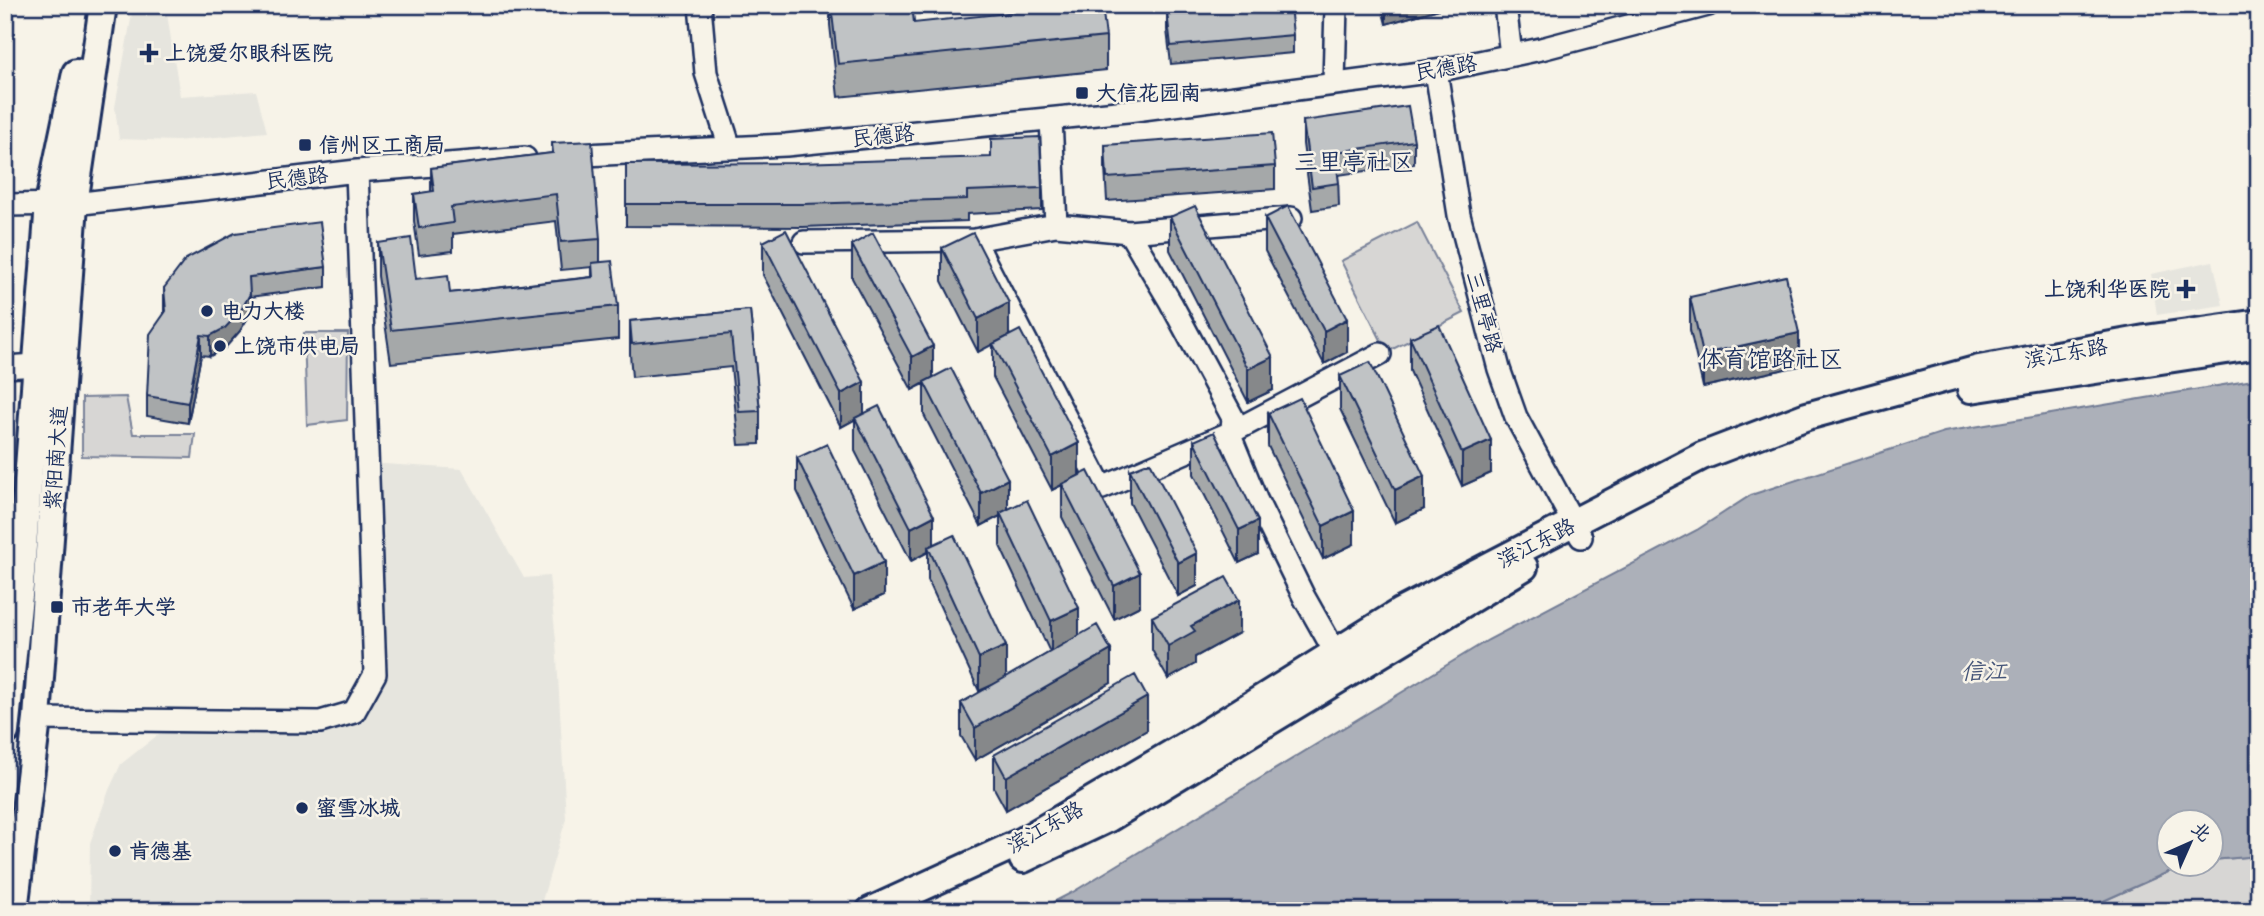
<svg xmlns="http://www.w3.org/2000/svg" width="2264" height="916" font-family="'Shantell Sans','LXGW WenKai TC',sans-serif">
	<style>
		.built { fill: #e6e5de }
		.green { fill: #d7d6d4; stroke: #798299; stroke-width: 2 }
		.water { fill: #acb0b9; stroke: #727c95; stroke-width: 2 }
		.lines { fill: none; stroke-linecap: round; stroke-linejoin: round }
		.minor-casing { stroke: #1b2f5e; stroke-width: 26 }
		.major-casing { stroke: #1b2f5e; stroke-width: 32 }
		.minor { stroke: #f7f3e8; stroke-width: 21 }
		.major { stroke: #f7f3e8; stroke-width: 26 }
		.wall { fill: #a5a8a9; stroke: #1b2f5e; stroke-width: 2 }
		.shaded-wall { fill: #86888a; stroke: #1b2f5e; stroke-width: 2 }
		.building { fill: #c0c3c5; stroke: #1b2f5e; stroke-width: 2 }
		.poi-dot { fill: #1b2f5e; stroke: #f7f3e8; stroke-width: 2.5 }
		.labels { text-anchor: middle; stroke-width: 5; stroke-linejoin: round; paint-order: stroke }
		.poi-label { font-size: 21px; font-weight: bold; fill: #1b2f5e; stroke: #f7f3e8; text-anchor: start }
		.street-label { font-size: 21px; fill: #1b2f5e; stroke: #f7f3e8 }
		.water-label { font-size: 23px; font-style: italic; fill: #465679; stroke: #f7f3e8 }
		.quarter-label { font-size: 24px; fill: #1b2f5e; stroke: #f7f3e8 }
	</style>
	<rect width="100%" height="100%" fill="#f7f3e8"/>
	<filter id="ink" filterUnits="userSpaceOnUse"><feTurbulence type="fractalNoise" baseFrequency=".0143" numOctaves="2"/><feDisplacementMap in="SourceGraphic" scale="14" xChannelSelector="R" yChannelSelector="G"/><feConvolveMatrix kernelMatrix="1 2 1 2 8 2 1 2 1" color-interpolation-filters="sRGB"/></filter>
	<g filter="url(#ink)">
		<path class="built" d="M 133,8 L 167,14 L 180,96 L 256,91 L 267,132 L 176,141 L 119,139 L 115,107 Z
			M 2213,261 L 2223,305 L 2157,315 L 2151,274 Z
			M 368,463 L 462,469 L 524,578 L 549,576 L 556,640 L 566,819 L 539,911 L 89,911 L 90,843 L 109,790 L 121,764 L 159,734 L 225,721 L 354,712 L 375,674 Z"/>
		<path class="green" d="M 1417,222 L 1464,313 L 1387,352 L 1341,261 Z
			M 304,333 L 348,333 L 347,420 L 307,425 Z
			M 126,397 L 133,434 L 195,434 L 192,458 L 82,456 L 82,398 Z
			M 2259,856 L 2259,911 L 2081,911 L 2186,864 L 2212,864 L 2212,860 Z"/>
		<path class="water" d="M 2259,379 L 2259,856 L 2212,860 L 2212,822 L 2170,822 L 2170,864 L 2186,864 L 2081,911 L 1036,911 L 1073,892 L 1488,640 L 1697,530 L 1751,495 L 1944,432 Z"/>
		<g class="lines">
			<defs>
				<path id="minor" d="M 700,5 L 706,73 L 730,148
					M 1505,5 L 1511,55
					M 1436,71 L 1459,215 L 1499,369 L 1516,417 L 1581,537
					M 1334,83 L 1336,5
					M 1051,119 L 1056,225 L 1129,232 L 1171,303 L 1233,418 L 1231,438 L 1256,499 L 1304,597 L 1335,652
					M 565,156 L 786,145 L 1127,111 L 1436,71 L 1541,49 L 1708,5
					M 5,205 L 74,204 L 357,171 L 525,158
					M 1056,225 L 974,240 L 1102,488 L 1232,432 L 1380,354
					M 1129,232 L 1291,218
					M 804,242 L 974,240
					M 5,367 L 37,365
					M 37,719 L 320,722 L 354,712 L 375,674 L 357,171"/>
				<path id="major" d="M 1971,389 L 2259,345
					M 5,732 L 20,586 L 49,203 L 76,73
					M 1023,859 L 1109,818 L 1524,567
					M 14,911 L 37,719 L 74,204 L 103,5
					M 870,911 L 1023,841 L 1200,737 L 1400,612 L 1702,456 L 1807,416 L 1979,369 L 2145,339 L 2259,323"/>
			</defs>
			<use href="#minor" class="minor-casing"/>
			<use href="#major" class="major-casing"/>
			<use href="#minor" class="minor"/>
			<use href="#major" class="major"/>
		</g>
		<path class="wall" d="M 830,5 L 912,5 L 914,23 L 1106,37 L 1106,70 L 838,97 L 830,25 Z
			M 1381,5 L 1453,5 L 1386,24 Z
			M 1167,12 L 1293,35 L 1293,53 L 1171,64 L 1167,30 Z
			M 1303,121 L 1414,141 L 1414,164 L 1338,175 L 1339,206 L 1312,210 L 1303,144 Z
			M 552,143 L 600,239 L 600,262 L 618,306 L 618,339 L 391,363 L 378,276 L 378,243 L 416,279 L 450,293 L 592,277 L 592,267 L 561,270 L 556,221 L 453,234 L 453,251 L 419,255 L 414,221 L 414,194 L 431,192 L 431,168 L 552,153 Z
			M 1105,145 L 1275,166 L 1275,189 L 1107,201 L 1105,168 Z
			M 626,164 L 1042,188 L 1042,210 L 967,214 L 967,221 L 803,227 L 626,226 Z
			M 1170,217 L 1273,390 L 1248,402 L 1170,250 Z
			M 1265,218 L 1347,352 L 1324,364 L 1265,251 Z
			M 763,242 L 864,414 L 1006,678 L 1050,652 L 1000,546 L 1000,516 L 981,526 L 924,415 L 924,384 L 912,390 L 852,278 L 852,245 L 933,377 L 1079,636 L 1111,683 L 975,760 L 961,736 L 961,703 L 995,684 L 979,691 L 928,580 L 928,552 L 911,561 L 855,451 L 855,419 L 841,427 L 763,275 Z
			M 942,248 L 1009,303 L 978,352 L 942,281 Z
			M 326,267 L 326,287 L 250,297 L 250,314 L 240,331 L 225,348 L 210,356 L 201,355 L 188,423 L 147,416 L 147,396 L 164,314 L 164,288 Z
			M 1690,297 L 1799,366 L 1703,387 L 1690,330 Z
			M 750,310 L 760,411 L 760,444 L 739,445 L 731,367 L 632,377 L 630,354 L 630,321 Z
			M 1410,338 L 1491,473 L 1462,486 L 1410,371 Z
			M 993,344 L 1079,476 L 1140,606 L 1114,619 L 1062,517 L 1062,485 L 1052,490 L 993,377 Z
			M 1340,376 L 1424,509 L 1395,523 L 1340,409 Z
			M 1268,413 L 1354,544 L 1323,559 L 1268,446 Z
			M 1194,441 L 1258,554 L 1239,563 L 1194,474 Z
			M 797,458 L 884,595 L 854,609 L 797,491 Z
			M 1130,470 L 1197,586 L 1178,596 L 1130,503 Z
			M 1152,617 L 1239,633 L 1195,657 L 1195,664 L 1168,679 L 1152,650 Z
			M 1147,730 L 1006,810 L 994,788 L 994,755 Z"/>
		<path class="shaded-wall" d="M 1386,5 L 1453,5 L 1386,24 Z
			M 250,294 L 250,314 L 240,331 L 225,348 L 210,356 L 210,336 Z
			M 1009,303 L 1009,336 L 978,352 L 978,319 Z
			M 1347,319 L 1347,352 L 1324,364 L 1324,331 Z
			M 1799,333 L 1799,366 L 1703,387 L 1703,354 Z
			M 201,335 L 201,355 L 188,423 L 188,403 Z
			M 933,346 L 933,378 L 912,390 L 912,357 Z
			M 1273,357 L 1273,390 L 1248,402 L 1248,369 Z
			M 864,382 L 864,415 L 841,427 L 841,394 Z
			M 1491,440 L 1491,473 L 1462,486 L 1462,453 Z
			M 1079,443 L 1079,476 L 1052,490 L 1052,457 Z
			M 1424,476 L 1424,509 L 1395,523 L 1395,490 Z
			M 1008,479 L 1008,512 L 1000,513 L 1000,516 L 981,526 L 981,493 Z
			M 1354,511 L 1354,544 L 1323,559 L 1323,526 Z
			M 934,516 L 934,549 L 928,547 L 928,552 L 911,561 L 911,528 Z
			M 1258,521 L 1258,554 L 1239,563 L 1239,530 Z
			M 1197,553 L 1197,586 L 1178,596 L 1178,563 Z
			M 884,562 L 884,595 L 854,609 L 854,576 Z
			M 1140,573 L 1140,606 L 1114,619 L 1114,586 Z
			M 1239,600 L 1239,633 L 1195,657 L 1195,664 L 1168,679 L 1168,646 L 1191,626 Z
			M 1079,608 L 1079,641 L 1051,654 L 1051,621 Z
			M 1006,646 L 1006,679 L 979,691 L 979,658 Z
			M 1111,650 L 1111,683 L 975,760 L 975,728 Z
			M 1147,697 L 1147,730 L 1006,810 L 1006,777 Z"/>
		<path class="building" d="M 831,5 L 912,5 L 914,23 L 1083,5 L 1102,5 L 1106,37 L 838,64 Z
			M 1244,5 L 1290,5 L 1293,35 L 1171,46 L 1167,12 Z
			M 1408,106 L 1414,141 L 1335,152 L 1339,183 L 1312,187 L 1303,121 Z
			M 1272,133 L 1275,166 L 1107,178 L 1105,145 Z
			M 1040,137 L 1042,188 L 967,191 L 967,199 L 803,204 L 626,204 L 626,164 L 798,163 L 991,157 L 991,139 Z
			M 592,141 L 600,239 L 561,242 L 556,194 L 451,207 L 453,223 L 419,228 L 414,194 L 434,191 L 431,168 L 553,153 L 552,143 Z
			M 1195,206 L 1273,357 L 1248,369 L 1170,217 Z
			M 1288,206 L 1347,319 L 1324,331 L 1265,218 Z
			M 320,222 L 326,267 L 249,277 L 250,294 L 240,312 L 225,328 L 210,336 L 201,335 L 188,403 L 147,396 L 150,334 L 166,311 L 164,288 L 186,259 L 235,233 Z
			M 786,230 L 864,382 L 841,394 L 763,242 Z
			M 873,233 L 933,346 L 912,357 L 852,245 Z
			M 973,233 L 1009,303 L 978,319 L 942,248 Z
			M 411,238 L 416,279 L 448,275 L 450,293 L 593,277 L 592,263 L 612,261 L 618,306 L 391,330 L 378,243 Z
			M 1786,276 L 1799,333 L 1703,354 L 1690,297 Z
			M 750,310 L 760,411 L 739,412 L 731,334 L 632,344 L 630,321 Z
			M 1439,325 L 1491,440 L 1462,453 L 1410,338 Z
			M 1020,330 L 1079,443 L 1052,457 L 993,344 Z
			M 1370,362 L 1424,476 L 1395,490 L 1340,376 Z
			M 951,368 L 1008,479 L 981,493 L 924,382 Z
			M 1300,398 L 1354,511 L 1323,526 L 1268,413 Z
			M 879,406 L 934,516 L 911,528 L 855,418 Z
			M 1214,432 L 1258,521 L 1239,530 L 1194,441 Z
			M 827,444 L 884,562 L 854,576 L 797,458 Z
			M 1150,462 L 1197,553 L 1178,563 L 1130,470 Z
			M 1088,471 L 1140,573 L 1114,586 L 1062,484 Z
			M 1027,500 L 1079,608 L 1051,621 L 1000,513 Z
			M 954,535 L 1006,646 L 979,658 L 928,547 Z
			M 1226,577 L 1239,600 L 1191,626 L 1195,631 L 1168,646 L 1152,617 Z
			M 1097,625 L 1111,650 L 975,728 L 961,703 Z
			M 1135,675 L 1147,697 L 1006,777 L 994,755 Z"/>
	</g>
	<g class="poi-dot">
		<path d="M145.5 42.5h7v7h7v7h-7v7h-7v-7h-7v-7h7z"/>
		<rect x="1075" y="86" width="14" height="14" rx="3.5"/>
		<rect x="298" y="138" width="14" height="14" rx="3.5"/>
		<path d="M2182.5 278.5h7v7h7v7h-7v7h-7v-7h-7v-7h7z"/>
		<circle cx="207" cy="311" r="7"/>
		<circle cx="220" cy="346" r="7"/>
		<rect x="50" y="600" width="14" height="14" rx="3.5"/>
		<circle cx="302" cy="808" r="7"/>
		<circle cx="115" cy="851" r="7"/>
	</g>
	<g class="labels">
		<g class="poi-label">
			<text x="165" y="60">上饶爱尔眼科医院</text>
			<text x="1096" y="100">大信花园南</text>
			<text x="319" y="152">信州区工商局</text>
			<text x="2170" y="296" text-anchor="end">上饶利华医院</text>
			<text x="221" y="318">电力大楼</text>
			<text x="234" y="353">上饶市供电局</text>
			<text x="71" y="614">市老年大学</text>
			<text x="316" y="815">蜜雪冰城</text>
			<text x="129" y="858">肯德基</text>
		</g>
		<g class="street-label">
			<text transform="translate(1446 68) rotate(-10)" y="7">民德路</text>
			<text transform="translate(883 136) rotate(-6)" y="7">民德路</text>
			<text transform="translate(297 178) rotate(-7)" y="7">民德路</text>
			<text transform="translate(1484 312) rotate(75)" y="7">三里亭路</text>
			<text transform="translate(2066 353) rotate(-10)" y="7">滨江东路</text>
			<text transform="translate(56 458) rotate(-86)" y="7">紫阳南大道</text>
			<text transform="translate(1536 543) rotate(-27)" y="7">滨江东路</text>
			<text transform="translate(1045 827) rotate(-29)" y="7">滨江东路</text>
		</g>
		<g class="water-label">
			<text x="1984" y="679">信江</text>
		</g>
		<g class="quarter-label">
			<text x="1354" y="170">三里亭社区</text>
			<text x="1771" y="367">体育馆路社区</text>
		</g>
	</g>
	<rect width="2264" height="916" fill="none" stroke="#f7f3e8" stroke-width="28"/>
	<rect x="14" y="14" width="2236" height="888" fill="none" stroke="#1b2f5e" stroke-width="2.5" filter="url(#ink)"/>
	<g transform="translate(2190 843) rotate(45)"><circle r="33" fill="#f7f3e8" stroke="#9fa5b1" stroke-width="2"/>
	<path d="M0-5L12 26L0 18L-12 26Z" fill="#1b2f5e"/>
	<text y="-10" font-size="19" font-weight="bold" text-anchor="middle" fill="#1b2f5e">北</text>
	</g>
</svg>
